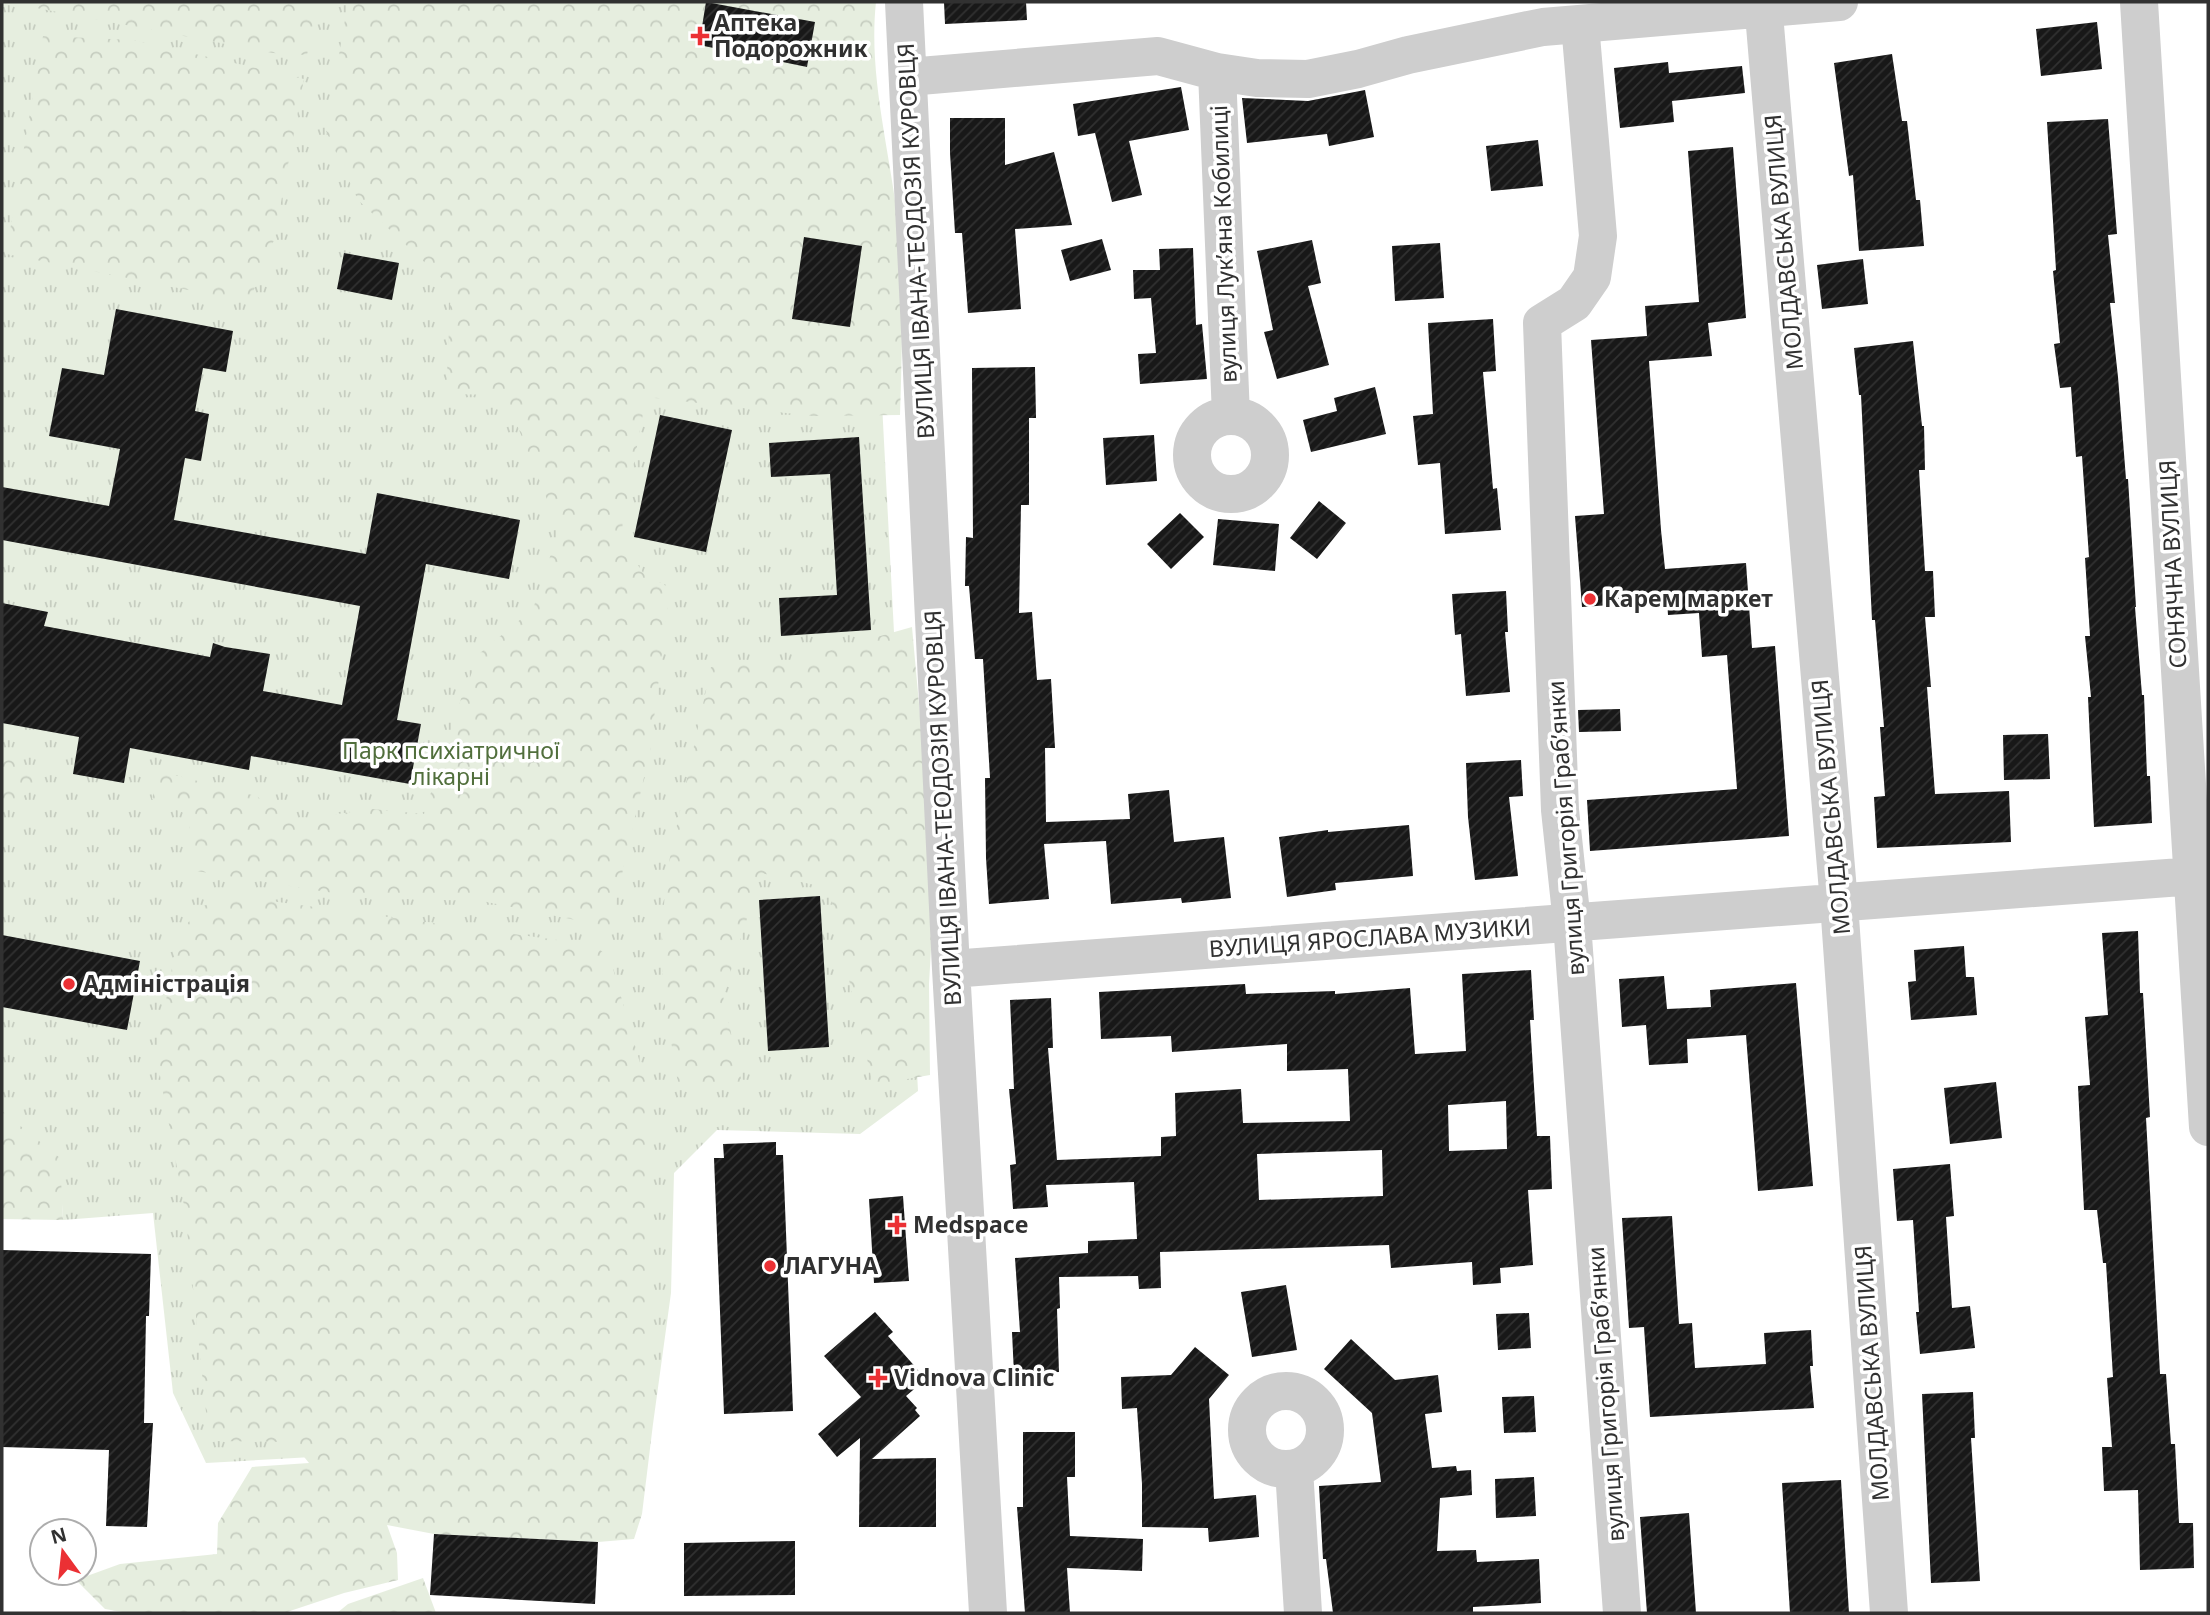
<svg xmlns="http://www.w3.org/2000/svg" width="2210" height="1615" font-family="'Noto Sans',sans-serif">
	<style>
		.grass { fill: url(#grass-tufts) }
		.forest { fill: url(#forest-crowns) }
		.building { fill: url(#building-hatch); fill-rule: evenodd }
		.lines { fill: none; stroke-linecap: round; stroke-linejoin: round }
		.minor { stroke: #cecece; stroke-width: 38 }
		.poi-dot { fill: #eb3034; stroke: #fff; stroke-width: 2.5 }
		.labels { text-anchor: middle; stroke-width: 7; stroke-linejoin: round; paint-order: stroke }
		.poi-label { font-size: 23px; font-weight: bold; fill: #313131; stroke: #fff; text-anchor: start }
		.street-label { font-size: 23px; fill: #313131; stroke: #fff }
		.park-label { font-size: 23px; fill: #516f3c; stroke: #fff }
	</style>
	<defs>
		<pattern id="grass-tufts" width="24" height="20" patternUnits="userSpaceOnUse" patternTransform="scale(1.75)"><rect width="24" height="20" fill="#e6eedf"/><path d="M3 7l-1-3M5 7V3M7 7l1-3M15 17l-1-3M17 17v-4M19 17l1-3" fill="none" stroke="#c6cdc0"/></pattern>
		<pattern id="forest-crowns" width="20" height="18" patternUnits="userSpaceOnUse" patternTransform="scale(1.75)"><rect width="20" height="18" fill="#e6eedf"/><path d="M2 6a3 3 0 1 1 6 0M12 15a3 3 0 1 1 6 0" fill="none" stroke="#c6cdc0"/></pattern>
		<pattern id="building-hatch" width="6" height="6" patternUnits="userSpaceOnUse" patternTransform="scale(1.75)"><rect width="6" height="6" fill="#181818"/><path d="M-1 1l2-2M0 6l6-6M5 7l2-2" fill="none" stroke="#313131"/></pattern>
	</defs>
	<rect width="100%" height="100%" fill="#fff"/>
	<path class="grass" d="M 2,2 L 861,2 L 918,1091 L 860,1134 L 717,1130 L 674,1173 L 671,1293 L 653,1424 L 545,1444 L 206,1463 L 173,1393 L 153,1213 L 63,1220 L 62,1204 L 2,1207 Z"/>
	<path class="forest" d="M 5,2 L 318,2 L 307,55 L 273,53 Z
		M 348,2 L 876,2 C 868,76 890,150 898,224 C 904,287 902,351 900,415 L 813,416 L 646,397 L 620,539 L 644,574 L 670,588 L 650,751 L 610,927 L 482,901 L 364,898 L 190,870 L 193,840 L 186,814 L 152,799 L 159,771 L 256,796 L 295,820 L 372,809 L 424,814 L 461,699 L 480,653 L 533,609 L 559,529 L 505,395 L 446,394 L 451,287 L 358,200 L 326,131 Z
		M 43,36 L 134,40 L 304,79 L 274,240 L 249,302 L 6,254 Z
		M 912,627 L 935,880 L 929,984 L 930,1075 L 873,1085 L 828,888 L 761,873 L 723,996 L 742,1084 L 678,1083 L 664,999 L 661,949 L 666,876 L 711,667 L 796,660 Z
		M 12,753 L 39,786 L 2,810 L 2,760 Z
		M 233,896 L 594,945 L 610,958 L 650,1098 L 650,1414 L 653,1424 L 642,1514 L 634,1539 L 598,1542 L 434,1534 L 387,1525 L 397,1553 L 398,1580 L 344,1593 L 284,1613 L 128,1613 L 105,1609 L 76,1580 L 120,1564 L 217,1554 L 218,1523 L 252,1467 L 309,1463 L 292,1442 L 209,1441 L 185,1211 L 156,1054 L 178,936 L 200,907 Z
		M 2,1111 L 60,1158 L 63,1220 L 2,1219 Z
		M 423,1578 L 436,1613 L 337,1613 L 348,1604 Z"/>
	<path class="building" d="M 706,2 L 815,22 L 807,67 L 699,45 Z
		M 944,2 L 1026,2 L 1027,20 L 945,24 Z
		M 2097,22 L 2102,69 L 2041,76 L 2036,29 Z
		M 1892,54 L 1902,121 L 1907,121 L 1916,200 L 1920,200 L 1924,246 L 1859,251 L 1853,175 L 1849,176 L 1834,63 Z
		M 1668,62 L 1669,73 L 1742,66 L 1745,93 L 1672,101 L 1674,122 L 1620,128 L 1614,68 Z
		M 1181,87 L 1189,130 L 1129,141 L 1142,195 L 1112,202 L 1095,133 L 1078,136 L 1073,104 Z
		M 1365,90 L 1374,137 L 1329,146 L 1327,134 L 1247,143 L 1242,98 L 1308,101 Z
		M 950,118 L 1005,118 L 1005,165 L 1054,152 L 1072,225 L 1015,229 L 1021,309 L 968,313 L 962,233 L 955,233 L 950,153 Z
		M 2108,119 L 2117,234 L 2108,235 L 2115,303 L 2110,303 L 2118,377 L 2126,479 L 2128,479 L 2136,607 L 2135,607 L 2142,695 L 2144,695 L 2147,776 L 2150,776 L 2152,823 L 2094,827 L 2088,697 L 2091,697 L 2085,636 L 2090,636 L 2085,558 L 2089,557 L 2082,456 L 2076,457 L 2071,387 L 2060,388 L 2054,344 L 2060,343 L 2053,271 L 2056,270 L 2047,122 Z
		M 1538,140 L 1543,186 L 1491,191 L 1486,146 Z
		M 1733,147 L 1746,318 L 1708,323 L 1712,356 L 1649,361 L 1661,530 L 1665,569 L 1746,563 L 1752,648 L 1775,646 L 1789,836 L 1590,851 L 1587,800 L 1737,789 L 1727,655 L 1702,657 L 1699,613 L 1668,615 L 1667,601 L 1582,607 L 1575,516 L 1604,514 L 1591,340 L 1647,336 L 1645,306 L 1699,302 L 1688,151 Z
		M 804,237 L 862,246 L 850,327 L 792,319 Z
		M 1102,239 L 1111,270 L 1070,281 L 1061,250 Z
		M 1312,240 L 1321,283 L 1308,286 L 1329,365 L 1277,379 L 1264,332 L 1273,330 L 1257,251 Z
		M 1440,243 L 1444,298 L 1395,301 L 1392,246 Z
		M 1193,248 L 1196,325 L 1202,324 L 1207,379 L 1140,384 L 1138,354 L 1156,353 L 1151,298 L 1134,299 L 1133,270 L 1160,270 L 1159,249 Z
		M 344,253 L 399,263 L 392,300 L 337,289 Z
		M 1863,259 L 1868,304 L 1822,309 L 1817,265 Z
		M 116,309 L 233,331 L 226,372 L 203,368 L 195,411 L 209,414 L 201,461 L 185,458 L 174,520 L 366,554 L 377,493 L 520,520 L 509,579 L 426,564 L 397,720 L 421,724 L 410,784 L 251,756 L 249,770 L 130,748 L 124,783 L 73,774 L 79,737 L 2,723 L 2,603 L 48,612 L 44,626 L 210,657 L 213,643 L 225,647 L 270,654 L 263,691 L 342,705 L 360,606 L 2,540 L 2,487 L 109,506 L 120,449 L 49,436 L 62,368 L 104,375 Z
		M 1493,319 L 1496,371 L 1483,372 L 1493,489 L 1497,488 L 1501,530 L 1445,534 L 1440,463 L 1418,465 L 1413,416 L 1433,414 L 1428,323 Z
		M 1913,341 L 1922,426 L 1924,426 L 1925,470 L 1919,470 L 1925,571 L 1933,571 L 1935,617 L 1925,617 L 1931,687 L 1927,687 L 1935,794 L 2009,791 L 2011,842 L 1877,848 L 1874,797 L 1885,796 L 1880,727 L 1884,727 L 1875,620 L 1872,620 L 1861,395 L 1859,395 L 1854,348 Z
		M 1035,367 L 1036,418 L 1029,418 L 1029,505 L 1021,505 L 1019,613 L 1032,612 L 1037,680 L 1051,679 L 1055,748 L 1045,748 L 1046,822 L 1130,819 L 1128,794 L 1169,790 L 1174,842 L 1224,837 L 1231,898 L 1182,903 L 1181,898 L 1111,904 L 1106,841 L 1044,844 L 1049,899 L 989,904 L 986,858 L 985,778 L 990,778 L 983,659 L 975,659 L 969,586 L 965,586 L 966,537 L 973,538 L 972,368 Z
		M 1375,387 L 1386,434 L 1311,452 L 1303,420 L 1337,411 L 1334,398 Z
		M 660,415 L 732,430 L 706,552 L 634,537 Z
		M 1154,435 L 1157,481 L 1106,485 L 1103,438 Z
		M 859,437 L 871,630 L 781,636 L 779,598 L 837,595 L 830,474 L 771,477 L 769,443 Z
		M 1319,501 L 1346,523 L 1317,559 L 1290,538 Z
		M 1180,513 L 1204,537 L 1171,569 L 1147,544 Z
		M 1218,519 L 1279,524 L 1275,571 L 1213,565 Z
		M 1506,591 L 1508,632 L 1505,632 L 1510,692 L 1466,696 L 1461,634 L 1455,635 L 1452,594 Z
		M 1620,709 L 1621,731 L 1579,732 L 1578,710 Z
		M 2048,734 L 2050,779 L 2004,780 L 2003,735 Z
		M 1521,760 L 1523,796 L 1509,797 L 1518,876 L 1475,880 L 1468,817 L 1466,763 Z
		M 1409,825 L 1413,876 L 1335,883 L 1336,890 L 1287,897 L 1279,837 L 1328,830 L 1328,832 Z
		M 820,896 L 829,1047 L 768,1051 L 759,900 Z
		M 2138,931 L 2140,993 L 2143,993 L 2150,1117 L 2146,1118 L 2160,1374 L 2166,1374 L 2171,1444 L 2175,1444 L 2179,1523 L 2193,1523 L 2194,1568 L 2140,1570 L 2138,1490 L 2104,1491 L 2102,1447 L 2112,1447 L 2107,1378 L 2113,1377 L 2106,1263 L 2103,1263 L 2097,1210 L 2084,1210 L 2078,1086 L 2090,1085 L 2085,1017 L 2108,1015 L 2102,933 Z
		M 2,935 L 140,961 L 127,1030 L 2,1007 Z
		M 1964,946 L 1966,977 L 1974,977 L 1977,1015 L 1911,1020 L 1908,982 L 1916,981 L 1914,950 Z
		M 1531,970 L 1534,1020 L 1530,1020 L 1537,1136 L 1550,1136 L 1552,1189 L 1528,1190 L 1533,1265 L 1500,1268 L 1501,1283 L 1473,1285 L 1472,1262 L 1391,1268 L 1389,1245 L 1160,1252 L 1161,1288 L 1139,1289 L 1138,1276 L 1059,1277 L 1060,1308 L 1057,1309 L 1059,1372 L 1014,1374 L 1012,1332 L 1020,1332 L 1015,1258 L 1088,1253 L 1088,1241 L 1137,1239 L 1134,1182 L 1046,1185 L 1048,1207 L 1013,1209 L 1010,1165 L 1016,1164 L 1009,1089 L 1014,1089 L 1010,1000 L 1051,998 L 1053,1048 L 1048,1048 L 1057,1160 L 1161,1156 L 1161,1137 L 1176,1136 L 1175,1093 L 1241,1089 L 1243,1123 L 1350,1121 L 1348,1069 L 1287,1071 L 1287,1044 L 1172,1052 L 1171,1036 L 1101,1039 L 1099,992 L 1245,984 L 1246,994 L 1335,991 L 1335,994 L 1410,988 L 1415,1054 L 1466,1051 L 1462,974 ZM 1506,1101 L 1507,1149 L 1449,1151 L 1448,1105 ZM 1382,1150 L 1383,1196 L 1259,1200 L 1257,1154 Z
		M 1664,976 L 1667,1009 L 1711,1007 L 1710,990 L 1796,983 L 1813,1186 L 1758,1191 L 1746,1035 L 1687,1039 L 1688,1063 L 1649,1065 L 1646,1025 L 1622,1027 L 1619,979 Z
		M 1996,1082 L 2002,1138 L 1950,1144 L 1944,1088 Z
		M 776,1142 L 776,1155 L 783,1155 L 793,1411 L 724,1414 L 714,1158 L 724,1158 L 723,1144 Z
		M 1950,1164 L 1954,1216 L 1946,1217 L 1952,1308 L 1970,1306 L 1975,1348 L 1920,1354 L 1916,1312 L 1919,1312 L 1913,1220 L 1897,1221 L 1893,1169 Z
		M 903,1196 L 909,1281 L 874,1283 L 869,1199 Z
		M 1672,1216 L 1679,1324 L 1692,1323 L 1695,1368 L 1766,1364 L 1764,1333 L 1811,1330 L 1813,1366 L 1810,1366 L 1814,1408 L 1650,1417 L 1644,1327 L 1629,1328 L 1622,1218 Z
		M 2,1250 L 151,1254 L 149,1316 L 146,1316 L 144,1423 L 153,1423 L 147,1527 L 106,1526 L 109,1450 L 2,1447 Z
		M 1286,1285 L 1297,1350 L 1252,1357 L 1241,1292 Z
		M 875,1312 L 893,1332 L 888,1336 L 926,1379 L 906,1396 L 917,1408 L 915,1410 L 920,1416 L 872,1459 L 936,1458 L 936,1527 L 859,1527 L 860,1438 L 837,1457 L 818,1434 L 861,1397 L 824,1356 Z
		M 1529,1313 L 1531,1348 L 1498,1350 L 1496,1314 Z
		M 1351,1339 L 1395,1380 L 1438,1375 L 1442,1412 L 1425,1414 L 1432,1468 L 1456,1466 L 1457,1471 L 1471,1470 L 1472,1495 L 1440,1498 L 1437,1551 L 1476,1550 L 1477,1562 L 1539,1559 L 1541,1603 L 1473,1607 L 1473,1613 L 1333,1613 L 1326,1559 L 1323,1559 L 1319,1486 L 1381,1482 L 1372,1413 L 1324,1369 Z
		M 1195,1347 L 1229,1375 L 1209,1399 L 1214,1499 L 1256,1495 L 1259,1537 L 1209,1542 L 1208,1528 L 1142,1527 L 1142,1484 L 1137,1408 L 1122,1409 L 1121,1377 L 1171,1375 Z
		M 1973,1392 L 1975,1438 L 1971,1438 L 1980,1581 L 1931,1583 L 1922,1394 Z
		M 1534,1396 L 1536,1432 L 1504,1433 L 1502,1397 Z
		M 1023,1432 L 1075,1432 L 1075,1477 L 1067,1477 L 1070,1536 L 1143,1539 L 1142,1571 L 1067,1568 L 1070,1613 L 1025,1613 L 1017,1507 L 1023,1507 Z
		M 1534,1477 L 1536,1516 L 1496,1518 L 1495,1479 Z
		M 1841,1480 L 1849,1613 L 1790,1613 L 1782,1483 Z
		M 1689,1513 L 1696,1613 L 1647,1613 L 1640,1517 Z
		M 434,1534 L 598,1542 L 595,1604 L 430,1595 Z
		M 795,1541 L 795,1595 L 684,1596 L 684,1543 Z"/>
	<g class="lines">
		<path class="minor" d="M 904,2 L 951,969 L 988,1613
			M 1763,2 L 1839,903 L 1889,1613
			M 2139,2 L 2208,1127
			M 1580,24 L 1598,236 L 1592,277 L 1574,303 L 1542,323 L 1560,810 L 1572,923 L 1622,1613
			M 1217,72 L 1231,416
			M 908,77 L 1158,56 L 1217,72 L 1257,78 L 1308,79 L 1358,69 L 1408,55 L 1543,27 L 1839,2
			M1192 455a39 39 0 1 1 78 0a39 39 0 1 1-78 0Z
			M 951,969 L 2208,875
			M1247 1430a39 39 0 1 1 78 0a39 39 0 1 1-78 0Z
			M 1294,1469 L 1303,1613"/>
	</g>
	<g class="poi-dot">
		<path d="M696.5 25.5h7v7h7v7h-7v7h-7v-7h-7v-7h7z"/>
		<circle cx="1590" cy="599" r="7"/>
		<circle cx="69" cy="984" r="7"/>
		<path d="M893.5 1214.5h7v7h7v7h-7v7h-7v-7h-7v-7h7z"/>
		<circle cx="770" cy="1266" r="7"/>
		<path d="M874.5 1367.5h7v7h7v7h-7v7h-7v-7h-7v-7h7z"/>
	</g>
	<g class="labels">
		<g class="poi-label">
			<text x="714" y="31">Аптека<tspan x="714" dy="26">Подорожник</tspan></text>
			<text x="1604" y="607">Карем маркет</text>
			<text x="83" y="992">Адміністрація</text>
			<text x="913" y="1233">Medspace</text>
			<text x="784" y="1274">ЛАГУНА</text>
			<text x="894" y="1386">Vidnova Clinic</text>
		</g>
		<g class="street-label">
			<text transform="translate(916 241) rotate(-93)" y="8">ВУЛИЦЯ ІВАНА-ТЕОДОЗІЯ КУРОВЦЯ</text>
			<text transform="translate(1784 242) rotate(-95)" y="8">МОЛДАВСЬКА ВУЛИЦЯ</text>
			<text transform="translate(1224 244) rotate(-92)" y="8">вулиця Лукʼяна Кобилиці</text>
			<text transform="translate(2173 564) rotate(-93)" y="8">СОНЯЧНА ВУЛИЦЯ</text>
			<text transform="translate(1831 807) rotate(-95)" y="8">МОЛДАВСЬКА ВУЛИЦЯ</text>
			<text transform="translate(943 808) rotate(-93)" y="8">ВУЛИЦЯ ІВАНА-ТЕОДОЗІЯ КУРОВЦЯ</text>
			<text transform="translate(1566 828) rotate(-94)" y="8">вулиця Григорія Грабʼянки</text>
			<text transform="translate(1370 938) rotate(-4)" y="8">ВУЛИЦЯ ЯРОСЛАВА МУЗИКИ</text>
			<text transform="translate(1872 1373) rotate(-94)" y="8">МОЛДАВСЬКА ВУЛИЦЯ</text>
			<text transform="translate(1606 1394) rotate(-94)" y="8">вулиця Григорія Грабʼянки</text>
		</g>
		<g class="park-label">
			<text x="451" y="759">Парк психіатричної<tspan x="451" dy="26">лікарні</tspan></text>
		</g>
	</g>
	<rect width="2210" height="1615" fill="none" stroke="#313131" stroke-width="7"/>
	<g transform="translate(63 1552) rotate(345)"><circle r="33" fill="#ffffff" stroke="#adadad" stroke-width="2"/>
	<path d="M0-5L12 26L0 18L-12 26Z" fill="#eb3034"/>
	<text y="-10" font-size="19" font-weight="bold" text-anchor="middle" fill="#313131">N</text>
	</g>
</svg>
